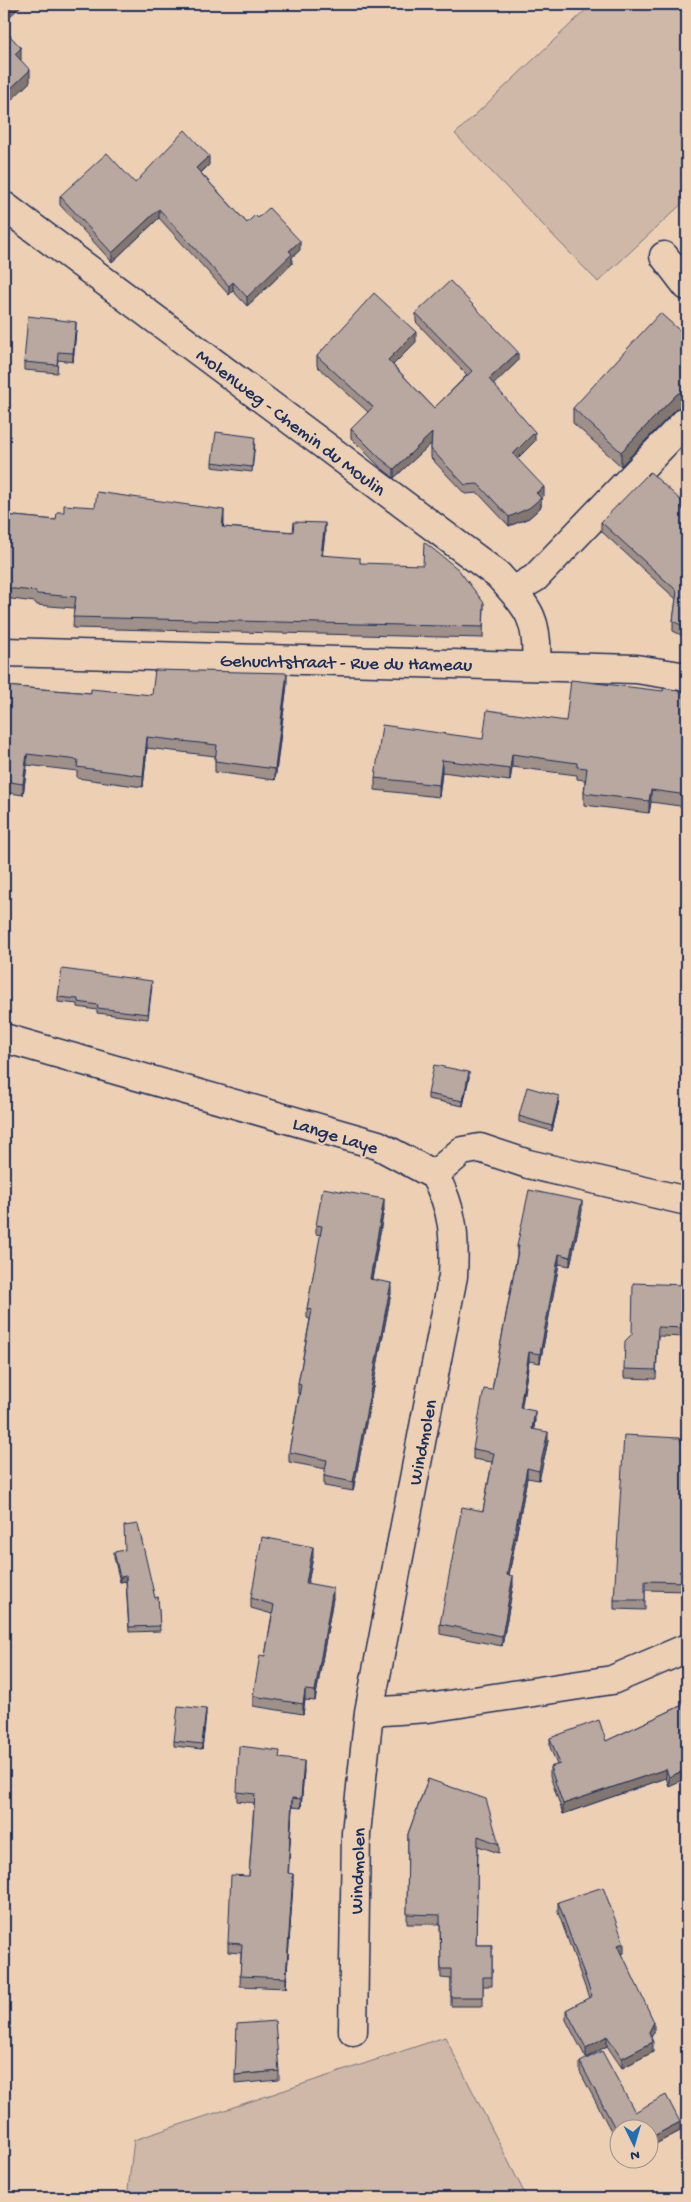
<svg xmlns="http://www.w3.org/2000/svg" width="691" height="2202" font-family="'Gochi Hand',sans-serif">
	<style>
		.green { fill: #cfb8a8; stroke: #757483 }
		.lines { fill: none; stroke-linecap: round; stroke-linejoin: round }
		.minor-casing { stroke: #1b2f5e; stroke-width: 31 }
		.minor { stroke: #edd0b4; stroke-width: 28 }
		.wall { fill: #9f9089; stroke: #1b2f5e }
		.shaded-wall { fill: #82766f; stroke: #1b2f5e }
		.building { fill: #b9a89f; stroke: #1b2f5e }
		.labels { text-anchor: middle; stroke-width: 4.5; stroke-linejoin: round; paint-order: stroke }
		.street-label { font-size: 19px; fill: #1b2f5e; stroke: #edd0b4 }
	</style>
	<rect width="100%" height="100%" fill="#edd0b4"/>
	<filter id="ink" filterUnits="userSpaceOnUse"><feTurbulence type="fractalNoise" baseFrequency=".02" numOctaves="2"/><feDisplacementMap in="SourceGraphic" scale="10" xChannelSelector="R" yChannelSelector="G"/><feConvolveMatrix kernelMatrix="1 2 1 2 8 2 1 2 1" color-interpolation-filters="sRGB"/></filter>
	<g filter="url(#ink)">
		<path class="green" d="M 592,4 L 687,4 L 687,199 L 598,282 L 455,134 Z
			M 445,2037 L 527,2198 L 127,2198 L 134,2140 Z"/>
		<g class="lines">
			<defs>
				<path id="minor" d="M 4,206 L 498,575 C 529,609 539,618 536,666
					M 664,256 L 687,286
					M 513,591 L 535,578 L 687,420
					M 4,652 L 636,669 L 687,677
					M 4,1038 L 378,1145 L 434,1175
					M 434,1175 L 462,1151 L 480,1148 L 528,1164 L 687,1201
					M 369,1712 L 428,1708 L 612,1680 L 687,1648
					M 353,2031 L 356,1833 L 369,1712 L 453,1276 C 455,1238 454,1209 434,1175"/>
			</defs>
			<use href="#minor" class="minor-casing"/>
			<use href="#minor" class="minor"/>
		</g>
		<path class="wall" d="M 209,165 L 201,173 L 247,223 L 258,218 L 300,250 L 292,257 L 292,264 L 247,306 L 233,291 L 229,295 L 159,218 L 112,262 L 60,205 L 60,196 L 135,183 Z
			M 416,313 L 518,361 L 493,384 L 535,441 L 517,459 L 544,496 L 541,499 L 541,507 L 529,518 L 509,526 L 478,493 L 465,494 L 431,458 L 431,443 L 394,478 L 380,467 L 351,438 L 351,429 L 368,412 L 317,366 L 317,356 L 416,342 L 393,365 L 434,408 L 467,375 L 416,322 Z
			M 76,330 L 73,362 L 58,360 L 57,373 L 24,370 L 24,362 Z
			M 687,337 L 687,405 L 683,405 L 676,409 L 621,466 L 573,423 L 573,408 Z
			M 255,442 L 252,472 L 212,467 L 212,462 Z
			M 686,513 L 687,514 L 687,638 L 673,631 L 673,621 L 676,599 L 601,531 L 601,522 Z
			M 4,515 L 56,520 L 224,521 L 223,527 L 325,534 L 322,555 L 360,563 L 484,603 L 483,638 L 73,628 L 74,608 L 37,605 L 35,602 L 4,598 Z
			M 287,684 L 275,780 L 215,772 L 215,756 L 147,748 L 143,787 L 77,778 L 77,771 L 27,765 L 23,795 L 4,792 L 4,686 L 91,693 L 152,695 Z
			M 663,691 L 687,693 L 687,807 L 651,802 L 649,813 L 584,805 L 584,793 L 585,780 L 577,779 L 577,775 L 512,767 L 510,781 L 442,772 L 439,797 L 375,790 L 375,778 L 483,739 L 566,721 Z
			M 152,986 L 148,1019 L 97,1013 L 97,1010 L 78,1007 L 78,1004 L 58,1002 L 58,997 Z
			M 469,1077 L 463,1106 L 428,1099 L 428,1094 Z
			M 559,1101 L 552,1131 L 519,1122 L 519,1116 Z
			M 384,1209 L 372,1280 L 391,1293 L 353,1491 L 324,1486 L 324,1476 L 326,1469 L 289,1462 L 289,1452 L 299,1394 L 298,1394 L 298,1384 L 310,1319 L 307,1318 L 307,1309 L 321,1235 L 316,1234 L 316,1225 Z
			M 582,1210 L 570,1266 L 559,1264 L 540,1363 L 529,1361 L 521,1409 L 535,1420 L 534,1429 L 548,1441 L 539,1480 L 527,1478 L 509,1575 L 513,1586 L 502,1646 L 440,1634 L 440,1624 L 483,1511 L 492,1462 L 473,1459 L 473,1449 L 492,1390 L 517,1255 L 517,1246 Z
			M 685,1287 L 687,1287 L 687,1337 L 658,1336 L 656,1379 L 624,1378 L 624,1369 Z
			M 687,1450 L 686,1580 L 687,1581 L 687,1591 L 645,1590 L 645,1610 L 614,1609 L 614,1600 Z
			M 114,1552 L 155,1598 L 158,1597 L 160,1631 L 129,1632 L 126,1581 L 120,1582 L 114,1557 Z
			M 313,1557 L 308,1583 L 333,1598 L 315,1701 L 305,1700 L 303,1714 L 253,1706 L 253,1696 L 265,1656 L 272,1614 L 251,1608 L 251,1598 Z
			M 687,1703 L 669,1786 L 666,1778 L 563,1814 L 550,1776 L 550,1767 L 557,1765 L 550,1747 L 550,1738 L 606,1741 Z
			M 206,1714 L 202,1749 L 174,1746 L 174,1741 Z
			M 280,1758 L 304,1770 L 301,1808 L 292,1807 L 288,1873 L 293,1883 L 286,1988 L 240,1986 L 241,1953 L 228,1952 L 228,1943 L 249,1876 L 254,1803 L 237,1801 L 237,1792 Z
			M 428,1779 L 499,1844 L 499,1853 L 478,1846 L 476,1945 L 492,1945 L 492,1986 L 483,1986 L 483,2006 L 451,2006 L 451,1979 L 441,1978 L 440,1924 L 407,1924 L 408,1834 Z
			M 558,1902 L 624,1953 L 622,1954 L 654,2032 L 651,2037 L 653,2052 L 622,2068 L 607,2046 L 586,2058 L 566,2020 L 566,2010 L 589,1998 L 558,1912 Z
			M 580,2062 L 635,2112 L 680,2131 L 648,2148 L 648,2130 L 618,2130 L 618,2144 L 580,2072 Z
			M 279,2071 L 279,2080 L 235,2084 L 235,2075 Z"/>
		<path class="shaded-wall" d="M 11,4 L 23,4 L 4,22 L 4,10 Z
			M 21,48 L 21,60 L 15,66 L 15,54 Z
			M 30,70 L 30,82 L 4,107 L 4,95 Z
			M 209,156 L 209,165 L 196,177 L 196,168 Z
			M 159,209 L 159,218 L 112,262 L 112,253 Z
			M 300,241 L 300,250 L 292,257 L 292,264 L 247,306 L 247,297 L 289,251 Z
			M 233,282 L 233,291 L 229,295 L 229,286 Z
			M 76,322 L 76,330 L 73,362 L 73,353 Z
			M 416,332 L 416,342 L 388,370 L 388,360 Z
			M 518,352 L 518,361 L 489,389 L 489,379 Z
			M 683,390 L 683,405 L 676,409 L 621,466 L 621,452 L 676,395 Z
			M 535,432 L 535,441 L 513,463 L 513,454 Z
			M 432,433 L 432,443 L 394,478 L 394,469 Z
			M 544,487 L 544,496 L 541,499 L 541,507 L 529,518 L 509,526 L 509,517 Z
			M 686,505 L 686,514 L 682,509 Z
			M 224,510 L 224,521 L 222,537 L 222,527 Z
			M 325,523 L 325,534 L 321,565 L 321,555 Z
			M 287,673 L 287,684 L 275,780 L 275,769 Z
			M 147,737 L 147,748 L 143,787 L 143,776 Z
			M 27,754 L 27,765 L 23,795 L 23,784 Z
			M 512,754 L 512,767 L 510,781 L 510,769 Z
			M 442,760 L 442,772 L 439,797 L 439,785 Z
			M 651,790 L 651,802 L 649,813 L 649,801 Z
			M 469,1072 L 469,1077 L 463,1106 L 463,1101 Z
			M 559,1096 L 559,1101 L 552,1131 L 552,1126 Z
			M 384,1199 L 384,1209 L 370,1289 L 370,1279 Z
			M 582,1201 L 582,1210 L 570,1266 L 570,1257 Z
			M 559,1254 L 559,1264 L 540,1363 L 540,1354 Z
			M 391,1283 L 391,1293 L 353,1491 L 353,1482 Z
			M 529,1352 L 529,1361 L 520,1418 L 520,1408 Z
			M 535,1411 L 535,1420 L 532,1438 L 532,1429 Z
			M 548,1432 L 548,1441 L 539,1480 L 539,1471 Z
			M 527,1468 L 527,1478 L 507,1585 L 507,1575 Z
			M 313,1547 L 313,1557 L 306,1592 L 306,1583 Z
			M 126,1576 L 126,1581 L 120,1582 L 120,1577 Z
			M 513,1576 L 513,1586 L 502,1646 L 502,1636 Z
			M 333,1588 L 333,1598 L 315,1701 L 315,1691 Z
			M 305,1690 L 305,1700 L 303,1714 L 303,1704 Z
			M 206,1709 L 206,1714 L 202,1749 L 202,1744 Z
			M 304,1761 L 304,1770 L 301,1808 L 301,1799 Z
			M 666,1769 L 666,1778 L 563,1814 L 563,1804 Z
			M 687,1769 L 687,1778 L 669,1786 L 669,1777 Z
			M 292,1798 L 292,1807 L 288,1883 L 288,1873 Z
			M 293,1874 L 293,1883 L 286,1988 L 286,1978 Z
			M 624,1943 L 624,1953 L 618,1955 L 618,1945 Z
			M 654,2022 L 654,2032 L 649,2041 L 649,2032 Z
			M 607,2036 L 607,2046 L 586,2058 L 586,2048 Z
			M 653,2042 L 653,2052 L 622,2068 L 622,2058 Z
			M 680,2122 L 680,2131 L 648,2148 L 648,2139 Z"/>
		<path class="building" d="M 4,4 L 11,4 L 4,10 Z
			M 4,29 L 21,48 L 15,54 L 30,70 L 4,95 Z
			M 185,130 L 209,156 L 196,168 L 247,223 L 255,215 L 258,218 L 269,208 L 300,241 L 289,251 L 292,254 L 247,297 L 233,282 L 229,286 L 159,209 L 112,253 L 60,196 L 107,153 L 135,183 Z
			M 450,281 L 518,352 L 489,379 L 535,432 L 513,454 L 544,487 L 536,493 L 541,498 L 529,508 L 509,517 L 478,484 L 465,485 L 431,449 L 432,433 L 394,469 L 380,458 L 351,429 L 373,407 L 317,356 L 374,293 L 416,332 L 388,360 L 434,408 L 472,371 L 416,313 Z
			M 660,313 L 687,337 L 687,391 L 683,390 L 676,395 L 621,452 L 573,408 Z
			M 28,316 L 76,322 L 73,353 L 58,352 L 57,365 L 24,362 Z
			M 216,432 L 255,437 L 252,467 L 212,462 Z
			M 650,472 L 686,505 L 682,509 L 687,514 L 687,628 L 673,621 L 677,591 L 601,522 Z
			M 97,492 L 224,510 L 222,527 L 293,532 L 294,522 L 325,523 L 321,555 L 360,558 L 360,563 L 423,565 L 424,542 L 458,569 L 484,603 L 483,627 L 73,617 L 76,597 L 37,594 L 35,591 L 4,588 L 4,515 L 56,520 L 57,512 L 64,512 L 64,505 L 95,507 Z
			M 155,670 L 287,673 L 275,769 L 215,761 L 217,745 L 147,737 L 143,776 L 77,767 L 78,760 L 27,754 L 23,784 L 4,781 L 4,686 L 91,693 L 91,689 L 152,695 Z
			M 571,680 L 663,691 L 664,688 L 687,693 L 687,795 L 651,790 L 649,801 L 584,793 L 587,768 L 577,767 L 577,763 L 512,754 L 510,769 L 442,760 L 439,785 L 375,778 L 382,725 L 483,739 L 487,710 L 566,721 Z
			M 62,969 L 152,981 L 148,1014 L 97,1008 L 98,1005 L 78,1002 L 78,999 L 58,997 Z
			M 434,1065 L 469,1072 L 463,1101 L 428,1094 Z
			M 527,1087 L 559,1096 L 552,1126 L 519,1116 Z
			M 323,1188 L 384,1199 L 370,1279 L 391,1283 L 353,1482 L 324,1476 L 327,1460 L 289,1452 L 301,1385 L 298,1384 L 312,1310 L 307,1309 L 322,1226 L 316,1225 Z
			M 529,1190 L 582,1201 L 570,1257 L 559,1254 L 540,1354 L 529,1352 L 520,1408 L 535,1411 L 532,1429 L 548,1432 L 539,1471 L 527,1468 L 507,1575 L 513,1576 L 502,1636 L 440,1624 L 462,1507 L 483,1511 L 494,1453 L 473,1449 L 484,1389 L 492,1390 L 519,1246 L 517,1246 Z
			M 633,1283 L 686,1285 L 685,1287 L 687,1287 L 687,1328 L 658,1327 L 656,1370 L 624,1369 L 625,1341 L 632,1334 Z
			M 624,1435 L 679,1438 L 687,1450 L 687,1531 L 686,1576 L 679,1571 L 687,1582 L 645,1581 L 645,1600 L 614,1600 Z
			M 138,1524 L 155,1598 L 158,1597 L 160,1626 L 129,1627 L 126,1576 L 120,1577 L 114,1552 L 125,1550 L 124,1526 Z
			M 262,1537 L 313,1547 L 306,1583 L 333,1588 L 315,1691 L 305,1690 L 303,1704 L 253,1696 L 260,1655 L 265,1656 L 274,1605 L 251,1598 Z
			M 687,1703 L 687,1769 L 669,1777 L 666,1769 L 563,1804 L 550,1767 L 560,1764 L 550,1738 L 599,1720 L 606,1741 Z
			M 178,1706 L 206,1709 L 202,1744 L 174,1741 Z
			M 239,1746 L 280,1751 L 279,1758 L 304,1761 L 301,1799 L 292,1798 L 288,1873 L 293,1874 L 286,1978 L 240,1976 L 242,1944 L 228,1943 L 231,1875 L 249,1876 L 255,1794 L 237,1792 Z
			M 428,1779 L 486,1799 L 499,1844 L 478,1836 L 476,1945 L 492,1945 L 492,1977 L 483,1977 L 483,1997 L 451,1997 L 451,1969 L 441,1969 L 440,1915 L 407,1914 L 408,1834 Z
			M 603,1887 L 624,1943 L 618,1945 L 654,2022 L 649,2032 L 653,2042 L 622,2058 L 607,2036 L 586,2048 L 566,2010 L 592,1996 L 558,1902 Z
			M 275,2021 L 279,2071 L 235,2075 L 237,2024 Z
			M 602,2051 L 635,2112 L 666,2095 L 680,2122 L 648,2139 L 648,2130 L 618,2130 L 618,2134 L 580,2062 Z"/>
	</g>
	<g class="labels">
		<g class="street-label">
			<text transform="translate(292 421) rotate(37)" y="7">Molenweg - Chemin du Moulin</text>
			<text transform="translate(346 661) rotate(1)" y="7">Gehuchtstraat - Rue du Hameau</text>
			<text transform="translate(336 1134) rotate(17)" y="7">Lange Laye</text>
			<text transform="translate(421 1442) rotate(-79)" y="7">Windmolen</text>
			<text transform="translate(356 1871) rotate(-88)" y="7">Windmolen</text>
		</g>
	</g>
	<rect width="691" height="2202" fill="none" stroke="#edd0b4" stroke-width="20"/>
	<rect x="10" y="10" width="671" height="2182" fill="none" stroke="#1b2f5e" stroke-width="2" filter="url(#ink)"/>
	<g transform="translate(634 2144) rotate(175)"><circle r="24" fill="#edd0b4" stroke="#999092"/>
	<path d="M0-4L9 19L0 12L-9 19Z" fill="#1f6fb2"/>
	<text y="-8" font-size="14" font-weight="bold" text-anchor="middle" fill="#1b2f5e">N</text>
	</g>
</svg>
